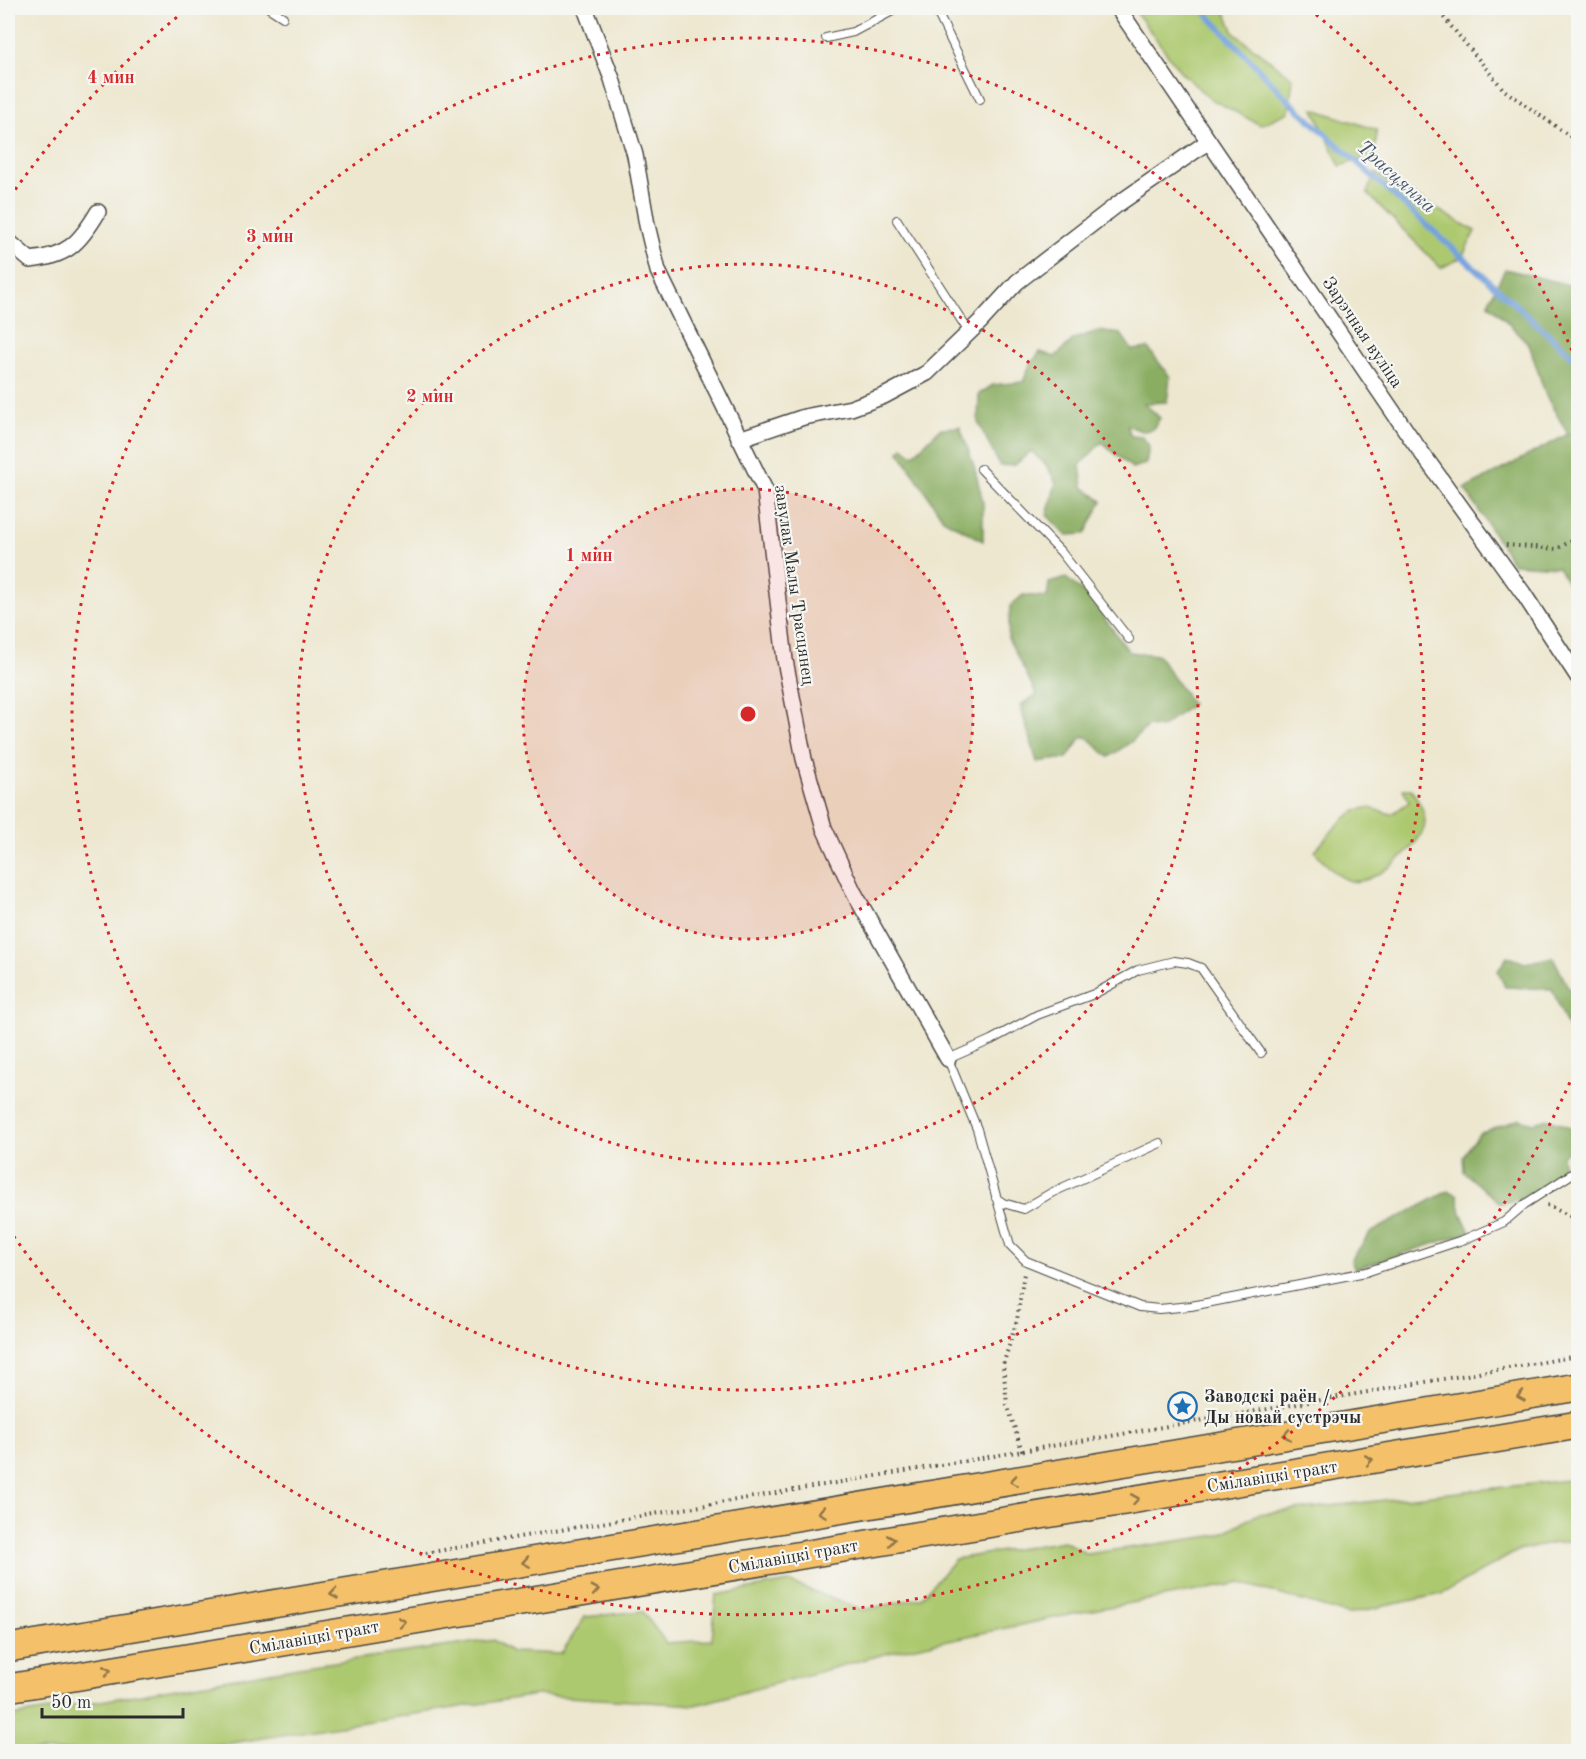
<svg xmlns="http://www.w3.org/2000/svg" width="1586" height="1759" font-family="'Old Standard TT',serif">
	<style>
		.green { fill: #adc96f; stroke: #6c7a4d; stroke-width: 1.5 }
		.forest { fill: #8aad62; stroke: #5a6c46; stroke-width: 1.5 }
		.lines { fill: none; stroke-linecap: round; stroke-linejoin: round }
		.stream { stroke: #74a2dd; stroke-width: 6 }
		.lane-casing { stroke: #484744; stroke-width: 10 }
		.street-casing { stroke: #484744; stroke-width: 18 }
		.highway-casing { stroke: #484744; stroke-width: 30 }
		.path { stroke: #484744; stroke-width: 4; stroke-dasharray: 1.5 4.5; stroke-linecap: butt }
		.lane { stroke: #fff; stroke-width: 8 }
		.street { stroke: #fff; stroke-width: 15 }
		.highway { stroke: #f4c16a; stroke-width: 27 }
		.oneway { stroke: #90764a }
		.ring { fill: none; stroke: #d62828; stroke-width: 3; stroke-dasharray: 3 6 }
		.labels { text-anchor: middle; stroke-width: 4.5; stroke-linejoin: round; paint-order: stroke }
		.street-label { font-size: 18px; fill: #2b2b2b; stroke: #f6f6f2 }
		.poi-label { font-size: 18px; font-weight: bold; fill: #2b2b2b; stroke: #f6f6f2; text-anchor: start }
		.water-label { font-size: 20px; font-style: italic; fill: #455569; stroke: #f6f6f2 }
		.centre { fill: #d62828; stroke: #f6f6f2; stroke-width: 3 }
		.ring-label { font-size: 18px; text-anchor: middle; font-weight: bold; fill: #d62828; stroke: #f6f6f2; stroke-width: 4.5; stroke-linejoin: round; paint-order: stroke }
	</style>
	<rect width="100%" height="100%" fill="#f6f6f2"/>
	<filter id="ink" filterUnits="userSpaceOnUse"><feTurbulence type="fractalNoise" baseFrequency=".0167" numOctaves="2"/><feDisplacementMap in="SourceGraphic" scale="12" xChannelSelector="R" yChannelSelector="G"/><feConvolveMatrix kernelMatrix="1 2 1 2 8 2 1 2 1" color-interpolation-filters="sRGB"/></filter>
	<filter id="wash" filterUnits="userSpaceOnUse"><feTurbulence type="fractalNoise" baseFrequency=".008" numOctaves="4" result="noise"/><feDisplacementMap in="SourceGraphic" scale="24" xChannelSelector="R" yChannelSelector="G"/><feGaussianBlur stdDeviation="1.35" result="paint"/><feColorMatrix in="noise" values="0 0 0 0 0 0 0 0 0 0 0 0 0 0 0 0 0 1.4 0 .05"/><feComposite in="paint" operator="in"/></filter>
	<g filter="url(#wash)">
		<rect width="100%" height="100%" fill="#ede7cf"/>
		<path class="green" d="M 1133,8 L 1224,8 L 1234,33 L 1293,78 L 1289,112 L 1260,125 L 1209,98 L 1180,71 Z
			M 1314,109 L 1377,130 L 1375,155 L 1340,166 Z
			M 1375,173 L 1475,231 L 1462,257 L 1441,268 L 1367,193 Z
			M 1403,789 L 1411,789 C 1418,800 1428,814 1424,828 C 1417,849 1374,886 1351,881 C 1336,877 1324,862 1315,851 C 1327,837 1348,807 1369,808 C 1377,809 1384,813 1392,814 L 1409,802 Z
			M 1578,1479 L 1578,1539 L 1519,1550 L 1442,1594 L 1347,1614 L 1241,1583 L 1092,1610 L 896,1651 L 696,1705 L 536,1695 L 180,1751 L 8,1751 L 8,1717 L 299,1667 L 493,1640 L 512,1652 L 561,1654 L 585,1617 L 642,1611 L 666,1643 L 712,1640 L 716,1595 L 789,1582 L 862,1610 L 921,1598 L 955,1559 L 1064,1541 L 1087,1554 L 1219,1535 L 1258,1514 Z"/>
		<path class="forest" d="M 1505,269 L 1578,287 L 1578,603 L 1558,567 L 1513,564 L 1465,489 L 1568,434 L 1546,396 L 1529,344 L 1488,303 Z
			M 1098,331 L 1121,334 L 1132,350 L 1148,348 L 1170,377 L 1167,402 L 1144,403 L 1160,418 L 1152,430 L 1141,431 L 1127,425 L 1131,436 L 1142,437 L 1149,446 L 1146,464 L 1132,468 L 1102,442 L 1080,465 L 1083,487 L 1102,501 L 1085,534 L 1066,535 L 1047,515 L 1056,483 L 1047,466 L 1031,451 L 1015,465 L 1000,466 L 978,422 L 979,394 L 993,385 L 1023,382 L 1030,365 L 1040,352 L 1055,357 L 1074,339 Z
			M 960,427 L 974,466 L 983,502 L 983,541 L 943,519 L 899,451 L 903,447 L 913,455 L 941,428 Z
			M 1066,578 L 1089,597 L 1129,652 L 1158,655 L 1192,704 L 1161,728 L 1148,726 L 1131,742 L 1109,757 L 1087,737 L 1081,738 L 1067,758 L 1037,762 L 1020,705 L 1037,695 L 1008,638 L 1010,606 L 1023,595 L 1047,597 L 1049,583 Z
			M 1507,956 L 1525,963 L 1553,957 L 1568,987 L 1578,1000 L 1578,1053 L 1552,989 L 1505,987 L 1498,971 Z
			M 1520,1119 L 1534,1123 L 1549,1119 L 1574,1128 L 1578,1143 L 1562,1156 L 1564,1172 C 1544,1185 1525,1201 1500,1203 L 1464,1172 L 1463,1156 L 1479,1134 Z
			M 1448,1191 L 1457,1194 L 1461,1213 L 1470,1232 L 1355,1269 L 1351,1260 L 1370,1233 Z"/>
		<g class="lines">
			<path class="stream" d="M 1201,8 L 1289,101 L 1578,361"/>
		</g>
	</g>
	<g filter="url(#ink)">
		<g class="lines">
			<defs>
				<path id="lane" d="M 269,8 L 283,17
					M 935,8 L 980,99
					M 826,38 L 853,32 L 898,8
					M 897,220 L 969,332
					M 981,469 L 1061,552 L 1129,639
					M 1261,1053 L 1201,968 L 1188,963 L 1174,961 L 1138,970 L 1094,994 L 1037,1015 L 991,1040 L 948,1059 L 977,1129 L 1010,1245 L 1026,1261 L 1140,1307 L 1159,1309 L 1191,1306 L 1366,1272 L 1465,1239 L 1504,1222 L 1525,1204 L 1578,1170
					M 996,1198 L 1003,1203 L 1024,1209 L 1051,1193 L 1160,1143"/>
				<path id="street" d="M 585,8 L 612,79 L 635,155 L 647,225 L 658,271 L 765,490 L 785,660 L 804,759 L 824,828 L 853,891 L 948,1059
					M 1118,8 L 1411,438 L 1523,593 L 1578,677
					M 8,241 L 30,260 C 67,256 79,244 98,212
					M 739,439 L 804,417 L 851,408 L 884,396 L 927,373 L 981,321 L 1017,282 L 1118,204 L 1209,141"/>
				<path id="highway" d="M 8,1648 L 1578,1387
					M 8,1688 L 1578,1425"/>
			</defs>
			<use href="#lane" class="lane-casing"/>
			<use href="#street" class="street-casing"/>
			<use href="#highway" class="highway-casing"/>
			<path class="path" d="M 1436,8 L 1504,90 L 1578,142
				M 1506,545 L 1557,549 L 1578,537
				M 1547,1205 L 1578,1220
				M 1022,1451 L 1007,1404 L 1003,1365 L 1017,1320 L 1024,1273
				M 420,1554 L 1578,1356"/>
			<use href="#lane" class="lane"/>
			<use href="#street" class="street"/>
			<use href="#highway" class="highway"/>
		</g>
		<defs><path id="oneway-chevron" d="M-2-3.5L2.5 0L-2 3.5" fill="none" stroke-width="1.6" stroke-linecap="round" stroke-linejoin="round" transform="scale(1.5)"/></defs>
		<g class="oneway">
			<use href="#oneway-chevron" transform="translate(1521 1396) rotate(171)"/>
			<use href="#oneway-chevron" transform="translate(1287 1435) rotate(171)"/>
			<use href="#oneway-chevron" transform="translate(1369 1460) rotate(-10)"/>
			<use href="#oneway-chevron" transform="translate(1014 1481) rotate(171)"/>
			<use href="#oneway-chevron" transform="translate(1135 1499) rotate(-10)"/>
			<use href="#oneway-chevron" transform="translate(822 1512) rotate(171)"/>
			<use href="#oneway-chevron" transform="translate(891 1540) rotate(-10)"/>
			<use href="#oneway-chevron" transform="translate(526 1562) rotate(171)"/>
			<use href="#oneway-chevron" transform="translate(595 1590) rotate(-10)"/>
			<use href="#oneway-chevron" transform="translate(334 1594) rotate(171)"/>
			<use href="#oneway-chevron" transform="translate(402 1622) rotate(-10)"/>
			<use href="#oneway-chevron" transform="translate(107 1671) rotate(-10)"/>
		</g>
	</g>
	<circle cx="748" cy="714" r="225" fill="#d62828" fill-opacity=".12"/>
	<g class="ring">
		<circle cx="748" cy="714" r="225"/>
		<circle cx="748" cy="714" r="450"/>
		<circle cx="748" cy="714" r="676"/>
		<path d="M1577 1066A901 901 0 0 1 10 1231M10 197A901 901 0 0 1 187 9M1309 9A901 901 0 0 1 1577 362"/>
	</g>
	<defs>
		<symbol id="sight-ring" viewBox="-11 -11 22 22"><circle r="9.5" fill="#f6f6f2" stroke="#1f6fb2" stroke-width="1.5"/><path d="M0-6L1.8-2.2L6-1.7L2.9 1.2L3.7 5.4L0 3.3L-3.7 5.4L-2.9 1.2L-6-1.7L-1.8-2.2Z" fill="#1f6fb2"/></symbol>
	</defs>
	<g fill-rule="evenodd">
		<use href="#sight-ring" x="1166" y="1390" width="33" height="33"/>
	</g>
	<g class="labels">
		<g class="street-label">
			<text transform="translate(1363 332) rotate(56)" y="6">Зарэчная вуліца</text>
			<text transform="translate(795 585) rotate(82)" y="6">завулак Малы Трасцянец</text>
			<text transform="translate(1272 1476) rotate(-9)" y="6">Смілавіцкі тракт</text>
			<text transform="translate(793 1556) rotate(-10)" y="6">Смілавіцкі тракт</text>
			<text transform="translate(314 1637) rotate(-10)" y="6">Смілавіцкі тракт</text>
		</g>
		<g class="poi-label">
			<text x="1204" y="1402">Заводскі раён /<tspan x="1204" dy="21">Ды новай сустрэчы</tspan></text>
		</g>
		<g class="water-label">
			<text transform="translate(1397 176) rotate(42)" y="7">Трасцянка</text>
		</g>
	</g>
	<circle cx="748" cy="714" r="9" class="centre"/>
	<g class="ring-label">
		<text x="111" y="83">4 мин</text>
		<text x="270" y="242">3 мин</text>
		<text x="430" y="402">2 мин</text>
		<text x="589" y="561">1 мин</text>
	</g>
	<rect width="1586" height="1759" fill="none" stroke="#f6f6f2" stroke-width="30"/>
	<path d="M42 1708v9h141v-9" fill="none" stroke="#2b2b2b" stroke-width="3"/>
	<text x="51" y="1708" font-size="18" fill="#2b2b2b" stroke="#f6f6f2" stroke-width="4.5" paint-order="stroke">50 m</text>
</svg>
